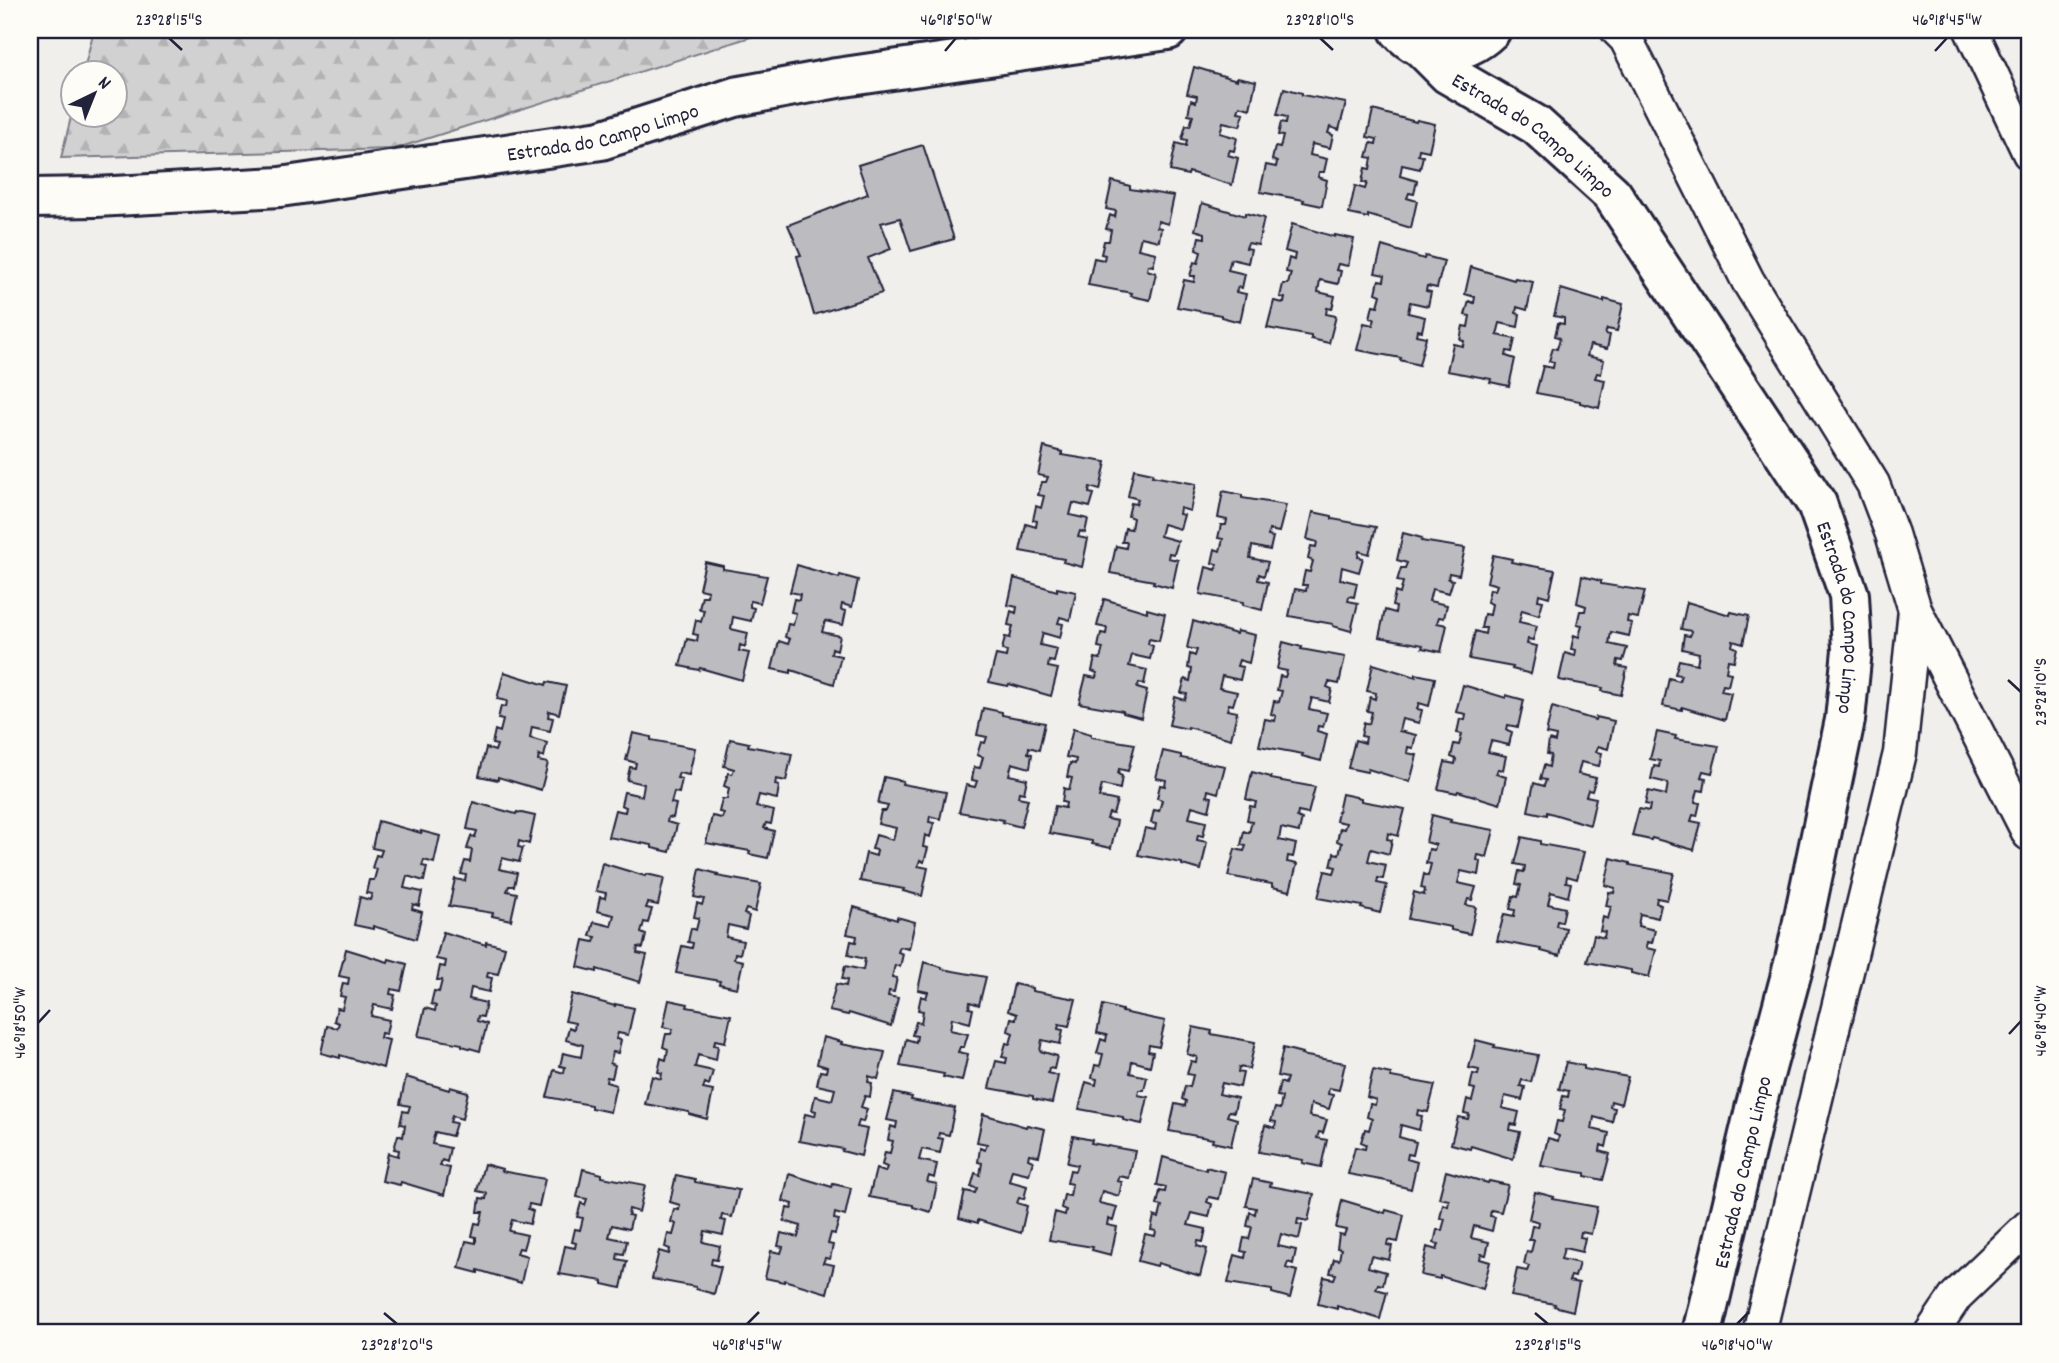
<svg xmlns="http://www.w3.org/2000/svg" width="2059" height="1363" font-family="Dekko,sans-serif">
	<style>
		.forest { fill: url(#forest-firs); stroke: #7a7a86; stroke-width: 2 }
		.building { fill: #bcbcc0; stroke: #22223b; stroke-width: 2 }
		.lines { fill: none; stroke-linecap: round; stroke-linejoin: round }
		.street-casing { stroke: #22223b; stroke-width: 37 }
		.secondary-casing { stroke: #22223b; stroke-width: 44 }
		.street { stroke: #fdfcf7; stroke-width: 32 }
		.secondary { stroke: #fdfcf7; stroke-width: 38 }
		.ticks { fill: none; stroke: #22223b; stroke-width: 2.5 }
		.labels { text-anchor: middle; stroke-width: 5; stroke-linejoin: round; paint-order: stroke }
		.street-label { font-size: 21px; fill: #22223b; stroke: #fdfcf7 }
		.neatline { fill: none; stroke: #22223b; stroke-width: 2.5 }
		.ticks-label { font-size: 18px; text-anchor: middle; fill: #22223b }
	</style>
	<defs>
		<pattern id="forest-firs" width="22" height="20" patternUnits="userSpaceOnUse" patternTransform="scale(1.75)"><rect width="22" height="20" fill="#d2d1d1"/><path d="M5 1l3.5 6h-7zM16 11l3.5 6h-7z" fill="#b4b3b4"/></pattern>
	</defs>
	<rect width="100%" height="100%" fill="#f0efec"/>
	<filter id="ink" filterUnits="userSpaceOnUse"><feTurbulence type="fractalNoise" baseFrequency=".0143" numOctaves="2"/><feDisplacementMap in="SourceGraphic" scale="14" xChannelSelector="R" yChannelSelector="G"/><feConvolveMatrix kernelMatrix="1 2 1 2 8 2 1 2 1" color-interpolation-filters="sRGB"/></filter>
	<g filter="url(#ink)">
		<path class="forest" d="M 94,30 L 773,30 L 394,149 L 61,158 L 73,109 L 74,116 L 116,116 L 116,74 L 83,73 Z"/>
		<path class="building" d="M 1194,67 L 1237,80 L 1237,77 L 1256,81 L 1250,109 L 1240,106 L 1238,112 L 1244,113 L 1240,126 L 1223,122 L 1220,133 L 1237,138 L 1234,151 L 1230,150 L 1228,155 L 1238,158 L 1232,185 L 1189,172 L 1188,175 L 1170,171 L 1176,143 L 1186,146 L 1187,140 L 1182,139 L 1186,125 L 1190,126 L 1193,115 L 1188,114 L 1191,100 L 1196,102 L 1197,96 L 1187,94 Z
			M 1284,88 L 1302,93 L 1302,95 L 1346,103 L 1339,130 L 1330,127 L 1328,133 L 1333,135 L 1330,148 L 1312,144 L 1310,155 L 1327,159 L 1324,172 L 1319,172 L 1318,177 L 1327,180 L 1322,206 L 1303,202 L 1304,200 L 1260,192 L 1266,165 L 1276,167 L 1277,162 L 1272,160 L 1275,147 L 1280,148 L 1283,136 L 1278,135 L 1281,122 L 1286,123 L 1287,117 L 1277,115 Z
			M 1373,110 L 1416,122 L 1417,120 L 1435,124 L 1429,151 L 1419,149 L 1418,155 L 1423,156 L 1420,169 L 1402,165 L 1400,176 L 1417,181 L 1414,194 L 1409,193 L 1407,198 L 1417,201 L 1411,228 L 1368,215 L 1368,218 L 1349,214 L 1355,186 L 1365,189 L 1367,183 L 1362,182 L 1365,168 L 1370,169 L 1372,158 L 1367,157 L 1371,143 L 1376,144 L 1377,139 L 1367,137 Z
			M 923,145 L 954,239 L 911,251 L 900,218 L 881,223 L 891,249 L 868,258 L 882,293 L 814,315 L 797,256 L 801,255 L 788,225 L 868,194 L 858,165 Z
			M 1112,181 L 1130,186 L 1130,189 L 1174,196 L 1168,224 L 1158,221 L 1157,227 L 1161,228 L 1159,241 L 1141,237 L 1138,249 L 1156,253 L 1153,266 L 1148,265 L 1147,270 L 1156,273 L 1150,300 L 1131,296 L 1132,293 L 1088,285 L 1094,258 L 1104,260 L 1105,255 L 1101,254 L 1104,241 L 1109,241 L 1111,230 L 1106,229 L 1110,215 L 1115,217 L 1116,211 L 1106,209 Z
			M 1202,203 L 1245,216 L 1245,213 L 1264,218 L 1258,245 L 1248,243 L 1246,248 L 1251,249 L 1248,263 L 1231,259 L 1228,270 L 1245,274 L 1242,288 L 1238,287 L 1236,292 L 1246,294 L 1240,322 L 1221,317 L 1221,315 L 1177,307 L 1184,280 L 1194,282 L 1195,276 L 1190,276 L 1194,262 L 1198,263 L 1201,252 L 1196,250 L 1199,237 L 1205,238 L 1205,233 L 1195,230 Z
			M 1292,224 L 1335,237 L 1335,235 L 1354,239 L 1348,266 L 1338,264 L 1336,270 L 1341,271 L 1338,284 L 1320,280 L 1318,292 L 1335,296 L 1332,309 L 1327,308 L 1326,314 L 1336,316 L 1329,343 L 1311,339 L 1311,336 L 1267,328 L 1274,301 L 1284,303 L 1285,298 L 1280,297 L 1283,284 L 1288,284 L 1291,273 L 1286,272 L 1289,258 L 1294,260 L 1295,254 L 1285,251 Z
			M 1382,246 L 1424,259 L 1425,256 L 1444,261 L 1437,288 L 1427,286 L 1426,291 L 1431,292 L 1428,306 L 1410,302 L 1408,313 L 1425,317 L 1422,331 L 1417,330 L 1416,335 L 1426,337 L 1419,365 L 1400,360 L 1401,358 L 1357,350 L 1364,323 L 1373,325 L 1375,319 L 1370,318 L 1373,305 L 1378,306 L 1381,295 L 1376,293 L 1379,280 L 1384,281 L 1385,275 L 1375,273 Z
			M 1471,267 L 1514,280 L 1515,278 L 1533,282 L 1527,310 L 1517,307 L 1516,313 L 1520,314 L 1518,327 L 1500,323 L 1497,335 L 1515,339 L 1512,352 L 1507,351 L 1506,356 L 1515,359 L 1509,386 L 1490,382 L 1491,379 L 1447,371 L 1453,344 L 1463,346 L 1464,341 L 1460,340 L 1463,326 L 1468,327 L 1470,316 L 1465,315 L 1469,301 L 1474,303 L 1475,297 L 1465,294 Z
			M 1561,289 L 1604,302 L 1604,299 L 1623,304 L 1617,331 L 1607,329 L 1605,334 L 1610,335 L 1607,349 L 1590,345 L 1587,356 L 1604,360 L 1601,374 L 1597,373 L 1595,378 L 1605,380 L 1599,408 L 1580,403 L 1580,401 L 1536,393 L 1543,366 L 1553,368 L 1554,362 L 1549,361 L 1553,348 L 1557,349 L 1560,338 L 1555,336 L 1558,323 L 1564,324 L 1564,318 L 1554,316 Z
			M 1044,447 L 1063,452 L 1062,455 L 1106,462 L 1100,490 L 1090,487 L 1089,493 L 1094,494 L 1090,507 L 1073,503 L 1070,515 L 1088,519 L 1085,533 L 1080,531 L 1078,537 L 1088,539 L 1082,567 L 1063,562 L 1064,559 L 1020,551 L 1026,524 L 1036,527 L 1037,521 L 1033,520 L 1036,506 L 1041,508 L 1044,496 L 1038,495 L 1042,482 L 1046,482 L 1048,477 L 1038,475 Z
			M 1134,469 L 1153,473 L 1152,476 L 1196,484 L 1190,511 L 1180,508 L 1179,514 L 1184,515 L 1180,529 L 1163,524 L 1160,536 L 1178,541 L 1174,554 L 1169,553 L 1168,558 L 1178,560 L 1172,588 L 1153,583 L 1154,581 L 1110,573 L 1116,546 L 1126,548 L 1127,542 L 1122,542 L 1125,528 L 1131,529 L 1133,518 L 1128,516 L 1131,503 L 1136,504 L 1138,499 L 1128,496 Z
			M 1223,491 L 1242,495 L 1242,498 L 1286,505 L 1279,532 L 1269,530 L 1268,536 L 1273,537 L 1270,550 L 1252,546 L 1250,558 L 1268,562 L 1264,576 L 1259,574 L 1258,580 L 1268,582 L 1262,610 L 1243,605 L 1243,602 L 1200,594 L 1206,567 L 1216,570 L 1217,564 L 1212,563 L 1215,549 L 1220,551 L 1223,539 L 1218,538 L 1221,525 L 1226,525 L 1227,520 L 1218,518 Z
			M 1313,512 L 1332,516 L 1332,519 L 1376,527 L 1369,554 L 1359,551 L 1358,557 L 1363,558 L 1359,572 L 1342,567 L 1340,579 L 1357,583 L 1354,597 L 1349,596 L 1348,601 L 1358,603 L 1351,631 L 1333,626 L 1333,624 L 1289,616 L 1295,589 L 1306,591 L 1307,585 L 1302,585 L 1305,571 L 1310,572 L 1313,561 L 1308,559 L 1311,546 L 1316,547 L 1317,542 L 1307,539 Z
			M 1403,533 L 1422,538 L 1421,541 L 1465,548 L 1459,575 L 1449,573 L 1448,579 L 1453,580 L 1449,593 L 1432,589 L 1429,601 L 1447,605 L 1444,618 L 1439,617 L 1437,623 L 1447,625 L 1441,652 L 1422,648 L 1423,645 L 1379,637 L 1385,610 L 1395,613 L 1396,607 L 1392,606 L 1395,592 L 1400,594 L 1403,582 L 1397,581 L 1401,568 L 1405,568 L 1407,563 L 1397,560 Z
			M 1493,555 L 1512,559 L 1511,562 L 1555,570 L 1549,597 L 1539,594 L 1538,600 L 1543,601 L 1539,615 L 1522,610 L 1519,622 L 1537,626 L 1533,640 L 1528,639 L 1527,644 L 1537,646 L 1531,674 L 1512,669 L 1513,667 L 1469,659 L 1475,631 L 1485,634 L 1486,628 L 1481,628 L 1484,614 L 1490,615 L 1492,604 L 1487,602 L 1490,589 L 1495,590 L 1497,585 L 1487,582 Z
			M 705,562 L 723,566 L 723,569 L 767,576 L 760,603 L 750,601 L 750,607 L 754,608 L 751,621 L 733,617 L 731,629 L 748,633 L 745,647 L 740,645 L 739,651 L 749,653 L 742,680 L 700,668 L 699,670 L 680,666 L 687,639 L 697,641 L 698,635 L 693,634 L 696,620 L 701,622 L 704,610 L 699,609 L 702,596 L 707,596 L 708,591 L 699,589 Z
			M 797,565 L 839,578 L 840,575 L 858,580 L 852,607 L 842,604 L 841,610 L 846,611 L 843,625 L 825,621 L 822,632 L 840,636 L 837,650 L 832,648 L 831,654 L 841,656 L 834,684 L 791,670 L 791,673 L 772,669 L 779,641 L 788,644 L 790,639 L 785,637 L 788,624 L 793,625 L 796,613 L 791,612 L 794,599 L 799,600 L 800,594 L 790,592 Z
			M 1582,576 L 1601,581 L 1601,584 L 1645,591 L 1638,618 L 1628,616 L 1627,622 L 1632,623 L 1629,636 L 1611,632 L 1609,644 L 1627,648 L 1623,661 L 1618,660 L 1617,666 L 1627,668 L 1621,695 L 1602,691 L 1603,688 L 1559,680 L 1565,653 L 1575,656 L 1576,650 L 1571,649 L 1574,635 L 1579,637 L 1582,625 L 1577,624 L 1580,611 L 1585,611 L 1586,606 L 1577,603 Z
			M 1014,578 L 1057,591 L 1057,588 L 1076,592 L 1070,620 L 1060,617 L 1058,623 L 1063,624 L 1060,638 L 1043,633 L 1040,645 L 1057,649 L 1054,662 L 1049,661 L 1048,667 L 1058,669 L 1051,696 L 1009,684 L 1008,686 L 989,682 L 996,655 L 1006,657 L 1007,651 L 1002,650 L 1005,637 L 1010,638 L 1013,626 L 1008,625 L 1011,611 L 1016,613 L 1017,607 L 1008,605 Z
			M 1104,599 L 1147,612 L 1147,609 L 1165,614 L 1159,641 L 1149,639 L 1148,644 L 1153,646 L 1150,659 L 1132,655 L 1129,666 L 1147,670 L 1144,684 L 1139,683 L 1137,688 L 1147,691 L 1141,718 L 1123,713 L 1123,711 L 1079,703 L 1086,676 L 1096,678 L 1097,673 L 1092,671 L 1095,658 L 1100,659 L 1103,648 L 1098,647 L 1101,633 L 1106,634 L 1107,628 L 1097,626 Z
			M 1687,602 L 1730,615 L 1731,612 L 1749,616 L 1743,644 L 1733,641 L 1732,646 L 1737,648 L 1734,661 L 1728,660 L 1726,672 L 1731,673 L 1728,686 L 1723,685 L 1721,691 L 1731,693 L 1725,720 L 1682,707 L 1682,710 L 1663,706 L 1669,678 L 1679,681 L 1681,675 L 1675,674 L 1679,660 L 1697,664 L 1699,653 L 1682,649 L 1684,635 L 1690,636 L 1691,631 L 1681,629 Z
			M 1193,621 L 1236,634 L 1237,631 L 1255,635 L 1249,663 L 1239,660 L 1237,666 L 1243,667 L 1240,680 L 1222,676 L 1219,688 L 1237,692 L 1233,705 L 1229,704 L 1227,710 L 1237,712 L 1231,739 L 1188,727 L 1188,729 L 1169,725 L 1175,697 L 1185,700 L 1187,694 L 1181,693 L 1185,679 L 1190,681 L 1192,669 L 1188,668 L 1190,654 L 1195,656 L 1197,650 L 1187,648 Z
			M 1283,642 L 1302,647 L 1301,649 L 1345,657 L 1339,684 L 1329,682 L 1327,687 L 1332,689 L 1329,702 L 1312,698 L 1309,709 L 1327,713 L 1323,727 L 1318,726 L 1317,731 L 1327,734 L 1321,761 L 1302,756 L 1303,754 L 1259,746 L 1265,719 L 1275,721 L 1276,716 L 1271,714 L 1274,701 L 1279,702 L 1282,691 L 1277,690 L 1280,676 L 1285,677 L 1287,671 L 1277,669 Z
			M 1373,664 L 1416,677 L 1416,674 L 1435,678 L 1429,706 L 1419,703 L 1417,709 L 1422,710 L 1419,723 L 1402,719 L 1399,731 L 1416,735 L 1413,748 L 1408,747 L 1407,753 L 1417,755 L 1410,782 L 1368,769 L 1367,772 L 1348,768 L 1355,740 L 1365,743 L 1366,737 L 1361,736 L 1364,722 L 1369,724 L 1372,712 L 1367,711 L 1370,697 L 1375,699 L 1376,693 L 1367,691 Z
			M 504,672 L 546,685 L 547,682 L 566,686 L 559,714 L 549,711 L 548,717 L 553,718 L 550,731 L 532,727 L 530,738 L 547,743 L 544,757 L 539,755 L 538,761 L 548,763 L 541,790 L 498,777 L 498,780 L 479,776 L 486,748 L 495,751 L 497,745 L 492,744 L 495,730 L 500,732 L 503,720 L 498,719 L 501,706 L 506,707 L 507,701 L 497,699 Z
			M 1463,685 L 1506,698 L 1506,695 L 1524,700 L 1518,727 L 1508,725 L 1507,730 L 1512,732 L 1509,745 L 1491,741 L 1488,752 L 1506,756 L 1503,770 L 1498,769 L 1496,774 L 1506,777 L 1500,804 L 1458,791 L 1457,793 L 1438,789 L 1445,762 L 1455,764 L 1456,759 L 1451,757 L 1454,744 L 1459,745 L 1462,734 L 1457,733 L 1460,719 L 1465,720 L 1466,714 L 1456,712 Z
			M 1552,707 L 1595,720 L 1596,717 L 1614,721 L 1608,749 L 1598,746 L 1596,752 L 1602,753 L 1599,766 L 1581,762 L 1578,774 L 1596,778 L 1592,791 L 1588,790 L 1586,796 L 1596,798 L 1590,825 L 1547,812 L 1547,815 L 1528,811 L 1534,783 L 1544,786 L 1546,780 L 1540,779 L 1544,765 L 1549,767 L 1551,755 L 1547,754 L 1549,740 L 1555,742 L 1556,736 L 1546,734 Z
			M 983,708 L 1002,712 L 1002,715 L 1045,723 L 1039,750 L 1029,747 L 1028,753 L 1032,754 L 1030,768 L 1012,763 L 1009,775 L 1027,779 L 1024,793 L 1019,792 L 1018,797 L 1028,799 L 1021,827 L 1002,822 L 1003,820 L 959,812 L 966,785 L 975,787 L 977,781 L 972,780 L 974,767 L 980,768 L 983,757 L 977,755 L 981,742 L 985,743 L 987,737 L 977,735 Z
			M 1073,729 L 1091,734 L 1091,737 L 1135,744 L 1128,771 L 1119,769 L 1118,774 L 1122,776 L 1120,789 L 1102,785 L 1099,797 L 1117,801 L 1113,814 L 1109,813 L 1107,819 L 1117,821 L 1111,848 L 1092,844 L 1092,841 L 1049,833 L 1055,806 L 1065,808 L 1066,803 L 1062,802 L 1064,788 L 1069,790 L 1072,778 L 1067,777 L 1070,763 L 1075,764 L 1076,759 L 1066,757 Z
			M 1657,732 L 1676,736 L 1675,739 L 1719,746 L 1712,773 L 1703,771 L 1701,777 L 1706,778 L 1704,791 L 1698,790 L 1695,802 L 1700,803 L 1697,816 L 1693,815 L 1691,821 L 1701,823 L 1694,850 L 1652,838 L 1651,840 L 1632,836 L 1639,809 L 1649,811 L 1650,805 L 1645,804 L 1648,791 L 1666,795 L 1668,783 L 1651,779 L 1654,766 L 1659,767 L 1660,761 L 1650,759 Z
			M 633,733 L 651,737 L 651,740 L 695,748 L 689,775 L 679,773 L 677,778 L 682,779 L 679,793 L 674,792 L 671,803 L 676,804 L 673,818 L 668,817 L 667,822 L 677,825 L 670,852 L 652,848 L 652,845 L 608,837 L 615,810 L 625,812 L 626,807 L 621,805 L 624,792 L 642,796 L 644,784 L 627,780 L 630,767 L 635,768 L 636,763 L 626,760 Z
			M 730,739 L 749,743 L 748,746 L 792,754 L 786,781 L 776,779 L 775,785 L 779,786 L 777,799 L 759,795 L 756,807 L 774,811 L 771,824 L 766,823 L 764,828 L 774,831 L 768,858 L 749,854 L 750,851 L 706,843 L 712,816 L 722,818 L 724,813 L 719,812 L 722,799 L 727,799 L 729,788 L 724,786 L 728,773 L 732,774 L 734,769 L 724,766 Z
			M 1163,751 L 1181,755 L 1181,758 L 1225,766 L 1218,793 L 1208,790 L 1207,796 L 1212,797 L 1209,811 L 1192,806 L 1189,818 L 1206,822 L 1203,836 L 1198,835 L 1197,840 L 1207,842 L 1201,870 L 1182,865 L 1182,863 L 1138,855 L 1145,828 L 1155,830 L 1156,824 L 1151,823 L 1154,810 L 1159,811 L 1162,800 L 1157,798 L 1160,785 L 1165,786 L 1166,780 L 1156,778 Z
			M 1252,772 L 1271,777 L 1271,779 L 1315,787 L 1308,814 L 1298,812 L 1297,817 L 1302,819 L 1299,832 L 1281,828 L 1279,840 L 1296,844 L 1293,857 L 1288,856 L 1287,862 L 1297,864 L 1290,891 L 1272,887 L 1272,884 L 1228,876 L 1235,849 L 1244,851 L 1246,846 L 1241,845 L 1244,831 L 1249,833 L 1252,821 L 1247,820 L 1250,806 L 1255,807 L 1256,802 L 1246,799 Z
			M 884,777 L 903,781 L 902,784 L 946,792 L 940,819 L 930,816 L 929,822 L 934,823 L 930,837 L 925,835 L 923,847 L 928,848 L 924,862 L 920,860 L 918,866 L 928,868 L 922,896 L 903,891 L 904,889 L 860,881 L 866,853 L 876,856 L 877,850 L 872,849 L 876,835 L 893,840 L 896,828 L 878,824 L 881,811 L 886,811 L 888,806 L 878,804 Z
			M 1342,794 L 1361,798 L 1361,801 L 1405,809 L 1398,836 L 1388,833 L 1387,839 L 1392,840 L 1389,854 L 1371,849 L 1368,861 L 1386,865 L 1383,879 L 1378,878 L 1377,883 L 1387,885 L 1380,913 L 1361,908 L 1362,906 L 1318,898 L 1325,871 L 1334,873 L 1336,867 L 1331,866 L 1334,853 L 1339,854 L 1342,843 L 1337,841 L 1340,828 L 1344,829 L 1346,823 L 1336,821 Z
			M 473,802 L 516,814 L 517,812 L 535,816 L 529,844 L 519,841 L 518,847 L 523,848 L 519,862 L 502,858 L 499,869 L 517,873 L 514,886 L 509,886 L 507,891 L 517,893 L 511,920 L 492,916 L 493,913 L 449,906 L 455,879 L 465,881 L 466,875 L 461,874 L 465,861 L 470,862 L 472,850 L 467,849 L 471,836 L 475,837 L 477,831 L 467,829 Z
			M 1432,815 L 1451,820 L 1450,822 L 1494,830 L 1487,857 L 1478,855 L 1477,860 L 1481,862 L 1479,875 L 1461,871 L 1458,883 L 1476,887 L 1472,900 L 1468,899 L 1466,905 L 1476,907 L 1470,934 L 1451,930 L 1451,927 L 1408,919 L 1414,892 L 1424,895 L 1425,889 L 1421,888 L 1424,874 L 1428,876 L 1431,864 L 1426,863 L 1429,849 L 1434,850 L 1436,845 L 1426,842 Z
			M 378,821 L 421,833 L 421,831 L 440,836 L 434,863 L 424,860 L 422,866 L 427,867 L 424,881 L 407,876 L 404,888 L 422,892 L 419,906 L 413,904 L 412,909 L 422,912 L 416,939 L 373,926 L 373,929 L 354,925 L 360,897 L 370,900 L 372,894 L 366,893 L 369,880 L 374,880 L 377,869 L 372,868 L 376,855 L 380,856 L 382,850 L 372,848 Z
			M 1522,837 L 1540,841 L 1540,844 L 1584,852 L 1577,879 L 1567,876 L 1566,882 L 1571,883 L 1568,897 L 1551,892 L 1548,904 L 1565,908 L 1562,922 L 1557,921 L 1556,926 L 1566,928 L 1560,956 L 1541,951 L 1541,949 L 1497,941 L 1504,914 L 1514,916 L 1515,910 L 1510,909 L 1513,896 L 1518,897 L 1521,885 L 1516,884 L 1519,871 L 1524,872 L 1525,866 L 1515,864 Z
			M 1611,858 L 1630,863 L 1630,865 L 1674,873 L 1667,900 L 1657,898 L 1656,903 L 1661,905 L 1658,918 L 1640,914 L 1638,926 L 1655,930 L 1652,943 L 1647,942 L 1646,948 L 1656,950 L 1649,977 L 1631,973 L 1631,970 L 1587,962 L 1594,935 L 1604,938 L 1605,932 L 1600,931 L 1603,917 L 1608,919 L 1611,907 L 1606,906 L 1609,892 L 1614,893 L 1615,888 L 1605,885 Z
			M 602,863 L 645,876 L 646,874 L 664,878 L 658,905 L 648,903 L 646,908 L 652,909 L 648,923 L 644,922 L 641,933 L 646,935 L 643,948 L 638,947 L 637,953 L 647,955 L 640,982 L 597,969 L 597,972 L 578,967 L 584,940 L 594,942 L 596,937 L 590,936 L 594,922 L 611,926 L 614,915 L 597,911 L 600,897 L 605,898 L 606,893 L 596,891 Z
			M 700,869 L 718,874 L 717,876 L 761,884 L 755,912 L 746,909 L 744,914 L 749,916 L 746,929 L 728,925 L 726,937 L 743,941 L 740,954 L 735,953 L 734,959 L 743,961 L 737,988 L 719,984 L 720,981 L 676,973 L 682,946 L 692,948 L 693,943 L 688,942 L 691,928 L 696,930 L 699,918 L 694,917 L 697,903 L 702,905 L 704,899 L 694,897 Z
			M 854,907 L 897,920 L 897,917 L 915,922 L 909,949 L 900,947 L 898,952 L 903,954 L 900,967 L 895,965 L 892,977 L 897,978 L 894,992 L 889,991 L 888,996 L 898,998 L 891,1026 L 849,1013 L 848,1015 L 829,1011 L 836,984 L 846,986 L 847,980 L 842,979 L 845,966 L 863,970 L 865,959 L 848,955 L 851,941 L 856,942 L 857,936 L 847,934 Z
			M 443,932 L 486,945 L 486,942 L 505,947 L 498,974 L 488,972 L 487,977 L 492,978 L 489,992 L 471,988 L 469,999 L 486,1003 L 483,1017 L 478,1016 L 477,1021 L 487,1024 L 480,1051 L 462,1046 L 462,1044 L 418,1036 L 425,1008 L 435,1011 L 436,1006 L 431,1004 L 434,991 L 439,992 L 442,980 L 437,980 L 440,966 L 445,967 L 446,961 L 436,959 Z
			M 346,949 L 388,962 L 389,959 L 407,964 L 401,991 L 391,989 L 390,994 L 395,995 L 392,1009 L 374,1005 L 371,1016 L 389,1020 L 386,1034 L 381,1033 L 380,1038 L 389,1040 L 383,1068 L 340,1055 L 340,1058 L 321,1053 L 327,1026 L 337,1028 L 339,1023 L 334,1021 L 337,1008 L 342,1009 L 345,997 L 340,996 L 343,983 L 348,984 L 349,978 L 339,976 Z
			M 924,962 L 942,967 L 942,969 L 986,977 L 979,1005 L 970,1002 L 969,1008 L 973,1009 L 970,1023 L 952,1018 L 950,1030 L 968,1034 L 964,1047 L 960,1047 L 958,1052 L 968,1054 L 962,1081 L 943,1077 L 944,1074 L 900,1066 L 906,1039 L 916,1042 L 917,1036 L 912,1035 L 916,1022 L 921,1023 L 923,1011 L 918,1010 L 921,996 L 926,998 L 928,992 L 918,990 Z
			M 1014,984 L 1032,988 L 1032,991 L 1076,999 L 1069,1026 L 1059,1024 L 1058,1029 L 1063,1030 L 1060,1044 L 1042,1040 L 1040,1051 L 1057,1056 L 1054,1069 L 1049,1068 L 1048,1073 L 1058,1076 L 1052,1103 L 1033,1099 L 1033,1096 L 989,1088 L 996,1061 L 1006,1063 L 1007,1058 L 1002,1057 L 1006,1043 L 1010,1044 L 1013,1033 L 1008,1031 L 1011,1018 L 1016,1019 L 1017,1014 L 1008,1011 Z
			M 572,994 L 615,1006 L 615,1004 L 634,1008 L 628,1035 L 618,1033 L 616,1039 L 621,1040 L 618,1053 L 613,1052 L 610,1063 L 615,1065 L 612,1078 L 607,1077 L 606,1082 L 616,1085 L 610,1112 L 591,1108 L 591,1105 L 547,1097 L 554,1070 L 564,1073 L 565,1067 L 560,1066 L 563,1053 L 581,1057 L 583,1045 L 566,1040 L 569,1027 L 574,1029 L 575,1023 L 565,1021 Z
			M 669,1000 L 688,1004 L 687,1007 L 731,1015 L 725,1042 L 715,1040 L 714,1045 L 718,1046 L 716,1060 L 698,1055 L 695,1067 L 713,1071 L 709,1085 L 705,1083 L 703,1089 L 713,1091 L 707,1119 L 689,1114 L 689,1112 L 645,1104 L 652,1076 L 661,1079 L 662,1073 L 658,1072 L 661,1058 L 666,1060 L 668,1049 L 663,1047 L 666,1034 L 671,1034 L 673,1029 L 663,1027 Z
			M 1103,1005 L 1122,1010 L 1122,1012 L 1165,1021 L 1159,1047 L 1149,1045 L 1148,1051 L 1153,1052 L 1150,1066 L 1132,1061 L 1130,1073 L 1147,1077 L 1144,1090 L 1139,1090 L 1138,1095 L 1148,1097 L 1142,1124 L 1123,1120 L 1123,1117 L 1079,1109 L 1086,1082 L 1096,1085 L 1097,1079 L 1092,1078 L 1095,1065 L 1100,1066 L 1103,1054 L 1097,1053 L 1101,1039 L 1106,1041 L 1107,1035 L 1097,1033 Z
			M 1193,1027 L 1212,1031 L 1211,1034 L 1255,1042 L 1249,1069 L 1239,1067 L 1238,1072 L 1243,1073 L 1240,1087 L 1222,1083 L 1219,1094 L 1237,1098 L 1234,1112 L 1229,1111 L 1227,1116 L 1237,1119 L 1231,1146 L 1212,1142 L 1213,1139 L 1169,1131 L 1175,1104 L 1185,1106 L 1186,1101 L 1182,1099 L 1185,1086 L 1190,1087 L 1193,1075 L 1187,1074 L 1191,1061 L 1196,1062 L 1197,1057 L 1187,1054 Z
			M 823,1037 L 842,1042 L 841,1044 L 885,1052 L 878,1079 L 869,1076 L 868,1082 L 872,1083 L 870,1097 L 865,1096 L 861,1107 L 867,1109 L 863,1122 L 859,1121 L 857,1127 L 867,1129 L 861,1156 L 842,1151 L 843,1149 L 799,1141 L 805,1114 L 815,1116 L 816,1111 L 812,1110 L 815,1096 L 832,1100 L 835,1089 L 817,1085 L 820,1071 L 826,1072 L 827,1067 L 817,1064 Z
			M 1476,1040 L 1495,1045 L 1494,1047 L 1538,1055 L 1531,1082 L 1522,1080 L 1520,1086 L 1525,1087 L 1522,1100 L 1505,1096 L 1502,1108 L 1519,1112 L 1516,1125 L 1511,1124 L 1510,1130 L 1520,1132 L 1513,1159 L 1471,1146 L 1470,1149 L 1451,1144 L 1458,1117 L 1468,1119 L 1469,1114 L 1464,1113 L 1467,1099 L 1472,1101 L 1475,1089 L 1470,1088 L 1473,1074 L 1478,1075 L 1479,1070 L 1469,1068 Z
			M 1283,1048 L 1302,1053 L 1301,1055 L 1345,1063 L 1339,1090 L 1329,1088 L 1328,1094 L 1333,1095 L 1329,1109 L 1311,1104 L 1309,1116 L 1327,1120 L 1323,1133 L 1319,1132 L 1317,1138 L 1327,1140 L 1321,1167 L 1302,1163 L 1303,1160 L 1259,1152 L 1265,1125 L 1275,1128 L 1276,1122 L 1271,1121 L 1275,1108 L 1280,1109 L 1282,1097 L 1277,1096 L 1280,1082 L 1285,1084 L 1287,1078 L 1277,1076 Z
			M 1566,1062 L 1584,1066 L 1584,1069 L 1628,1077 L 1621,1104 L 1611,1101 L 1610,1107 L 1615,1108 L 1612,1122 L 1594,1117 L 1592,1129 L 1609,1133 L 1606,1147 L 1601,1145 L 1600,1151 L 1610,1154 L 1603,1180 L 1585,1176 L 1585,1173 L 1541,1166 L 1548,1138 L 1558,1141 L 1559,1136 L 1554,1134 L 1557,1121 L 1562,1122 L 1565,1110 L 1560,1109 L 1563,1096 L 1568,1097 L 1569,1091 L 1559,1089 Z
			M 1373,1070 L 1391,1074 L 1391,1077 L 1435,1085 L 1428,1112 L 1418,1110 L 1417,1115 L 1422,1116 L 1419,1130 L 1401,1125 L 1399,1137 L 1416,1142 L 1413,1155 L 1408,1154 L 1407,1159 L 1417,1162 L 1411,1189 L 1392,1184 L 1392,1182 L 1348,1174 L 1355,1147 L 1365,1149 L 1366,1144 L 1361,1142 L 1365,1129 L 1369,1130 L 1372,1119 L 1367,1117 L 1370,1104 L 1375,1105 L 1376,1100 L 1367,1097 Z
			M 406,1077 L 449,1090 L 450,1087 L 468,1092 L 462,1119 L 452,1116 L 450,1122 L 456,1123 L 452,1136 L 435,1132 L 432,1144 L 450,1148 L 447,1162 L 442,1160 L 440,1166 L 450,1168 L 444,1195 L 401,1182 L 400,1185 L 382,1181 L 388,1153 L 398,1156 L 399,1150 L 394,1149 L 398,1135 L 403,1137 L 405,1125 L 400,1124 L 403,1111 L 408,1112 L 410,1106 L 400,1104 Z
			M 894,1093 L 912,1097 L 911,1100 L 955,1108 L 949,1135 L 939,1133 L 938,1138 L 943,1139 L 940,1153 L 922,1149 L 919,1160 L 937,1164 L 934,1178 L 929,1176 L 927,1182 L 937,1184 L 931,1212 L 913,1207 L 913,1205 L 869,1197 L 876,1169 L 885,1172 L 887,1167 L 882,1165 L 885,1152 L 890,1153 L 893,1141 L 888,1140 L 891,1126 L 896,1128 L 897,1122 L 887,1120 Z
			M 983,1114 L 1026,1127 L 1027,1125 L 1045,1129 L 1039,1156 L 1029,1154 L 1028,1159 L 1033,1161 L 1029,1174 L 1012,1170 L 1009,1181 L 1027,1186 L 1024,1199 L 1019,1198 L 1017,1203 L 1027,1206 L 1021,1233 L 978,1220 L 978,1223 L 959,1218 L 965,1191 L 975,1193 L 977,1188 L 971,1187 L 975,1173 L 980,1175 L 982,1163 L 978,1162 L 980,1148 L 985,1150 L 987,1144 L 977,1142 Z
			M 1073,1136 L 1092,1140 L 1091,1143 L 1135,1151 L 1129,1178 L 1119,1176 L 1117,1181 L 1122,1182 L 1119,1196 L 1102,1191 L 1099,1203 L 1117,1207 L 1113,1221 L 1108,1219 L 1107,1225 L 1117,1227 L 1111,1255 L 1092,1250 L 1093,1247 L 1049,1240 L 1055,1212 L 1065,1215 L 1066,1210 L 1061,1208 L 1064,1195 L 1070,1196 L 1072,1184 L 1067,1183 L 1070,1170 L 1075,1171 L 1077,1165 L 1067,1163 Z
			M 1163,1157 L 1206,1170 L 1206,1167 L 1225,1172 L 1219,1199 L 1209,1197 L 1207,1202 L 1212,1204 L 1209,1217 L 1192,1213 L 1188,1225 L 1206,1229 L 1203,1242 L 1198,1241 L 1197,1246 L 1207,1249 L 1200,1276 L 1158,1263 L 1157,1266 L 1138,1261 L 1145,1234 L 1155,1236 L 1156,1231 L 1151,1230 L 1154,1216 L 1159,1218 L 1162,1206 L 1157,1205 L 1160,1191 L 1165,1192 L 1166,1187 L 1157,1185 Z
			M 484,1164 L 502,1169 L 501,1171 L 545,1179 L 539,1206 L 529,1204 L 528,1209 L 533,1211 L 530,1224 L 512,1220 L 509,1231 L 527,1235 L 523,1249 L 519,1248 L 517,1253 L 527,1256 L 521,1283 L 478,1270 L 478,1273 L 459,1268 L 466,1241 L 476,1243 L 476,1237 L 472,1236 L 475,1223 L 480,1224 L 483,1212 L 478,1212 L 480,1198 L 486,1199 L 487,1193 L 477,1191 Z
			M 583,1169 L 602,1174 L 602,1177 L 645,1185 L 639,1212 L 629,1209 L 628,1215 L 632,1216 L 629,1229 L 612,1225 L 609,1237 L 627,1241 L 624,1254 L 618,1253 L 617,1259 L 627,1261 L 621,1288 L 603,1284 L 603,1281 L 559,1274 L 565,1246 L 575,1248 L 576,1243 L 572,1242 L 575,1229 L 580,1230 L 583,1218 L 577,1217 L 581,1203 L 585,1205 L 587,1199 L 577,1197 Z
			M 1446,1171 L 1488,1183 L 1489,1181 L 1508,1185 L 1501,1212 L 1491,1210 L 1490,1216 L 1495,1217 L 1492,1231 L 1474,1226 L 1471,1238 L 1489,1242 L 1486,1255 L 1481,1254 L 1480,1259 L 1490,1262 L 1483,1289 L 1440,1276 L 1440,1279 L 1421,1275 L 1427,1247 L 1437,1250 L 1439,1244 L 1434,1243 L 1437,1230 L 1442,1230 L 1445,1219 L 1440,1218 L 1443,1204 L 1448,1206 L 1449,1200 L 1439,1198 Z
			M 789,1174 L 832,1187 L 833,1184 L 851,1188 L 845,1216 L 835,1213 L 834,1219 L 839,1220 L 835,1234 L 831,1233 L 828,1244 L 833,1245 L 830,1259 L 825,1258 L 823,1263 L 834,1265 L 827,1293 L 784,1280 L 784,1282 L 765,1278 L 771,1251 L 781,1253 L 783,1247 L 778,1246 L 781,1233 L 798,1237 L 801,1226 L 784,1221 L 787,1208 L 792,1209 L 793,1204 L 783,1201 Z
			M 676,1175 L 695,1179 L 695,1182 L 739,1190 L 732,1217 L 722,1215 L 721,1220 L 726,1221 L 723,1235 L 705,1231 L 703,1242 L 720,1246 L 717,1260 L 712,1259 L 711,1264 L 721,1267 L 714,1294 L 696,1289 L 696,1287 L 652,1279 L 659,1251 L 669,1254 L 670,1249 L 665,1247 L 668,1234 L 673,1235 L 676,1224 L 671,1222 L 674,1209 L 679,1210 L 680,1205 L 670,1202 Z
			M 1253,1179 L 1271,1183 L 1270,1186 L 1314,1194 L 1308,1221 L 1298,1219 L 1297,1224 L 1302,1225 L 1299,1239 L 1281,1234 L 1278,1246 L 1296,1250 L 1293,1264 L 1288,1262 L 1286,1268 L 1297,1271 L 1290,1298 L 1272,1293 L 1272,1290 L 1228,1283 L 1235,1255 L 1245,1258 L 1246,1252 L 1241,1251 L 1244,1238 L 1249,1239 L 1252,1227 L 1247,1226 L 1250,1212 L 1255,1214 L 1256,1208 L 1246,1206 Z
			M 1535,1192 L 1554,1197 L 1553,1199 L 1597,1207 L 1591,1234 L 1581,1232 L 1580,1237 L 1585,1238 L 1582,1252 L 1564,1248 L 1561,1259 L 1579,1263 L 1575,1277 L 1571,1276 L 1569,1281 L 1579,1283 L 1573,1311 L 1554,1306 L 1555,1304 L 1511,1296 L 1517,1269 L 1527,1271 L 1529,1266 L 1524,1264 L 1527,1251 L 1531,1252 L 1534,1240 L 1529,1240 L 1532,1226 L 1538,1227 L 1539,1222 L 1529,1219 Z
			M 1342,1200 L 1385,1213 L 1386,1210 L 1404,1215 L 1398,1242 L 1388,1240 L 1387,1245 L 1392,1246 L 1389,1260 L 1371,1256 L 1368,1267 L 1386,1272 L 1383,1285 L 1378,1284 L 1376,1289 L 1387,1292 L 1380,1319 L 1337,1306 L 1337,1309 L 1318,1304 L 1324,1277 L 1334,1279 L 1336,1274 L 1330,1273 L 1334,1259 L 1339,1260 L 1341,1249 L 1337,1248 L 1339,1234 L 1344,1235 L 1346,1230 L 1336,1228 Z"/>
		<g class="lines">
			<defs>
				<path id="street" d="M 1617,30 L 1626,39 L 1748,281 L 1873,484 L 1892,534 L 1915,610 L 1900,753 L 1759,1333
					M 1971,30 L 2029,153
					M 1915,610 L 2029,834
					M 1931,1333 L 1956,1296 L 2029,1226"/>
				<g id="secondary">
					<path d="M 1399,30 C 1425,60 1464,56 1491,30"/>
					<path id="s1" d="M 1420,46 L 1448,74 L 1536,125 L 1612,194 L 1817,504 L 1849,595 L 1852,650 L 1845,720 L 1795,960 L 1755,1109 L 1702,1333"/>
					<path id="s2" d="M 30,198 L 96,197 L 280,187 L 601,140 L 735,97 L 837,78 L 1168,30"/>
				</g>
			</defs>
			<use href="#street" class="street-casing"/>
			<use href="#secondary" class="secondary-casing"/>
			<use href="#street" class="street"/>
			<use href="#secondary" class="secondary"/>
		</g>
	</g>
	<path class="ticks" d="M 169,38 L 182,50M 1320,38 L 1333,50M 945,51 L 956,38M 1935,51 L 1947,38M 2008,680 L 2021,692M 38,1023 L 50,1010M 2009,1034 L 2021,1021M 384,1313 L 397,1324M 1535,1313 L 1548,1324M 747,1324 L 759,1312M 1737,1324 L 1749,1312"/>
	<g class="labels">
		<g class="street-label">
			<text dy="7" stroke="none"><textPath href="#s2" startOffset="578">Estrada do Campo Limpo</textPath></text>
			<text dy="7" stroke="none"><textPath href="#s1" startOffset="145">Estrada do Campo Limpo</textPath></text>
			<text dy="7" stroke="none"><textPath href="#s1" startOffset="733">Estrada do Campo Limpo</textPath></text>
			<text transform="translate(1742 1172) rotate(-77)" y="7">Estrada do Campo Limpo</text>
		</g>
	</g>
	<rect width="2059" height="1363" fill="none" stroke="#fdfcf7" stroke-width="77"/>
	<g transform="translate(94 94) rotate(43)"><circle r="33" fill="#fdfcf7" stroke="#a5a5ac" stroke-width="2"/>
	<path d="M0-5L12 26L0 18L-12 26Z" fill="#22223b"/>
	<text y="-10" font-size="19" font-weight="bold" text-anchor="middle" fill="#22223b">N</text>
	</g>
	<rect x="38" y="38" width="1983" height="1286" class="neatline"/>
	<g class="ticks-label">
		<text x="169" y="25">23°28'15"S</text>
		<text x="956" y="25">46°18'50"W</text>
		<text x="1320" y="25">23°28'10"S</text>
		<text x="1947" y="25">46°18'45"W</text>
		<text transform="translate(2040 692) rotate(-90)" y="6">23°28'10"S</text>
		<text transform="translate(2040 1021) rotate(-90)" y="6">46°18'40"W</text>
		<text transform="translate(19 1023) rotate(-90)" y="6">46°18'50"W</text>
		<text x="397" y="1350">23°28'20"S</text>
		<text x="747" y="1350">46°18'45"W</text>
		<text x="1548" y="1350">23°28'15"S</text>
		<text x="1737" y="1350">46°18'40"W</text>
	</g>
</svg>
